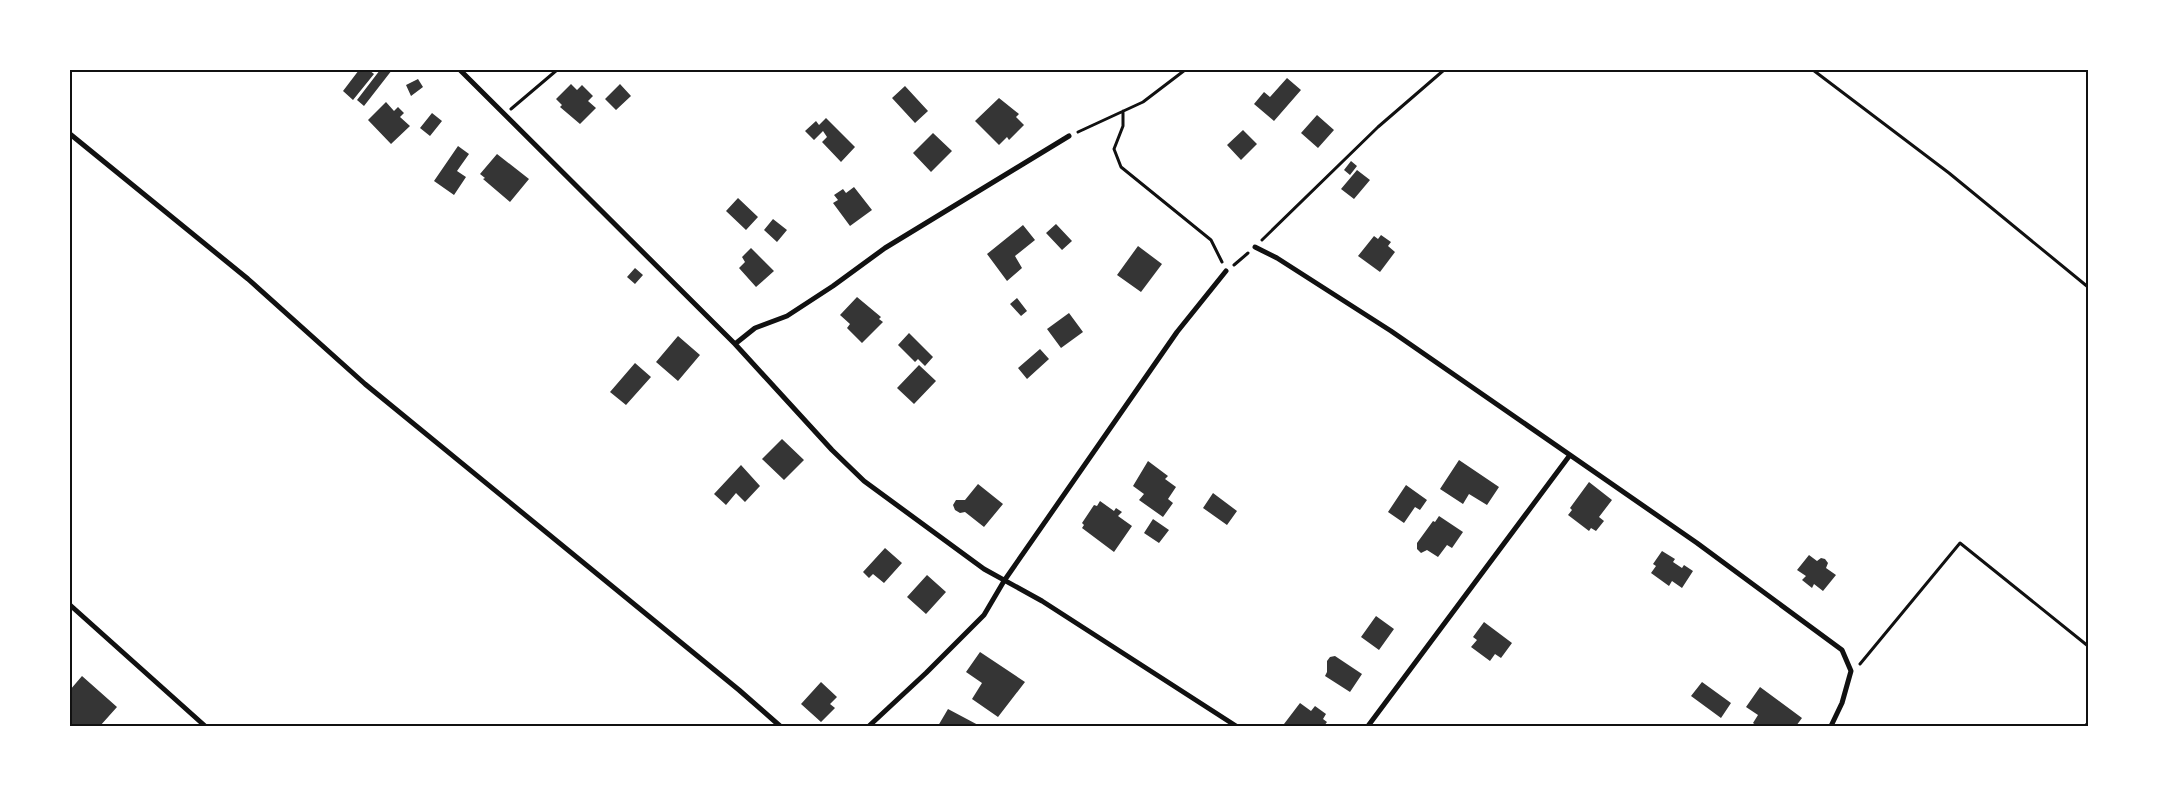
<svg xmlns="http://www.w3.org/2000/svg" width="2158" height="796" font-family="'Open Sans',sans-serif">
	<style>
		.building { fill: #353535 }
		.lines { fill: none; stroke-linecap: round; stroke-linejoin: round }
		.path { stroke: #111; stroke-width: 3 }
		.minor { stroke: #111; stroke-width: 5 }
		.neatline { fill: none; stroke: #111; stroke-width: 2 }
	</style>
	<rect width="100%" height="100%" fill="#fff"/>
	<path class="building" d="M 359,70 L 369,70 L 374,74 L 353,100 L 343,91 Z
		M 380,70 L 392,70 L 364,106 L 357,100 Z
		M 1287,78 L 1301,90 L 1274,121 L 1254,104 L 1264,92 L 1270,97 Z
		M 418,79 L 423,87 L 411,96 L 406,85 Z
		M 571,84 L 577,90 L 582,85 L 593,96 L 588,101 L 596,108 L 580,124 L 560,107 L 562,105 L 556,99 Z
		M 620,84 L 631,96 L 616,110 L 605,99 Z
		M 905,86 L 928,111 L 915,123 L 892,98 Z
		M 999,98 L 1019,114 L 1016,117 L 1024,125 L 1009,140 L 1007,137 L 999,145 L 975,121 Z
		M 386,102 L 394,111 L 398,107 L 404,113 L 400,117 L 410,126 L 391,144 L 368,120 Z
		M 432,113 L 442,121 L 430,136 L 420,128 Z
		M 1317,115 L 1334,130 L 1318,148 L 1301,133 Z
		M 826,118 L 855,147 L 841,162 L 822,142 L 827,137 L 823,131 L 814,140 L 805,131 L 816,121 L 819,125 Z
		M 1243,130 L 1257,144 L 1241,160 L 1227,145 Z
		M 933,133 L 952,151 L 931,172 L 913,153 Z
		M 458,146 L 469,154 L 457,171 L 466,177 L 454,195 L 434,181 Z
		M 497,154 L 529,179 L 510,202 L 483,179 L 485,178 L 480,174 Z
		M 1351,161 L 1357,166 L 1350,175 L 1344,170 Z
		M 1357,170 L 1370,180 L 1354,199 L 1341,189 Z
		M 854,187 L 872,210 L 850,226 L 833,203 L 838,200 L 834,195 L 843,189 L 846,193 Z
		M 738,198 L 758,217 L 746,230 L 726,211 Z
		M 773,219 L 787,230 L 777,242 L 764,230 Z
		M 1056,224 L 1072,241 L 1062,250 L 1046,233 Z
		M 1023,225 L 1035,240 L 1015,256 L 1022,268 L 1007,281 L 987,254 Z
		M 1381,235 L 1391,242 L 1388,246 L 1395,252 L 1380,272 L 1358,256 L 1374,236 L 1378,239 Z
		M 1138,246 L 1162,264 L 1141,292 L 1117,275 Z
		M 751,248 L 774,271 L 756,287 L 739,268 L 745,262 L 742,257 Z
		M 635,268 L 643,275 L 635,284 L 627,277 Z
		M 857,297 L 881,317 L 879,319 L 883,322 L 862,343 L 847,328 L 850,324 L 840,315 Z
		M 1017,298 L 1027,311 L 1021,316 L 1010,304 Z
		M 1069,313 L 1083,332 L 1061,348 L 1047,329 Z
		M 909,333 L 933,357 L 925,366 L 918,359 L 915,362 L 898,345 Z
		M 678,336 L 700,355 L 678,381 L 656,362 Z
		M 1040,349 L 1049,359 L 1027,379 L 1018,368 Z
		M 635,363 L 651,377 L 626,405 L 610,392 Z
		M 919,365 L 936,381 L 914,404 L 897,388 Z
		M 782,439 L 804,460 L 784,480 L 762,459 Z
		M 1459,460 L 1499,487 L 1487,505 L 1469,494 L 1463,504 L 1440,489 Z
		M 1148,461 L 1168,476 L 1165,479 L 1176,487 L 1168,499 L 1173,503 L 1163,517 L 1139,500 L 1144,494 L 1133,486 Z
		M 741,465 L 760,486 L 745,502 L 736,493 L 726,505 L 714,494 Z
		M 1589,482 L 1612,500 L 1599,517 L 1604,521 L 1596,531 L 1591,528 L 1589,531 L 1568,515 L 1572,510 L 1570,508 Z
		M 978,484 L 1003,504 L 984,527 L 965,512 L 960,513 L 955,510 L 953,505 L 956,500 L 965,500 Z
		M 1406,485 L 1427,500 L 1420,510 L 1415,507 L 1404,523 L 1388,512 Z
		M 1213,493 L 1237,511 L 1227,525 L 1203,508 Z
		M 1100,501 L 1114,511 L 1116,508 L 1122,512 L 1118,516 L 1132,526 L 1114,552 L 1082,528 L 1084,525 L 1082,523 L 1094,505 L 1097,506 Z
		M 1439,516 L 1463,532 L 1452,548 L 1447,545 L 1438,557 L 1427,550 L 1421,553 L 1417,549 L 1417,543 L 1433,521 L 1435,522 Z
		M 1153,519 L 1169,530 L 1159,543 L 1144,533 Z
		M 885,548 L 902,563 L 884,583 L 873,574 L 869,578 L 863,572 Z
		M 1662,551 L 1675,559 L 1673,562 L 1682,568 L 1684,565 L 1693,571 L 1682,588 L 1672,581 L 1669,586 L 1651,573 L 1656,566 L 1653,564 Z
		M 1809,555 L 1817,561 L 1821,558 L 1825,559 L 1828,563 L 1826,568 L 1836,575 L 1823,591 L 1814,584 L 1812,588 L 1802,580 L 1806,576 L 1797,570 Z
		M 927,575 L 946,592 L 926,614 L 907,597 Z
		M 1376,616 L 1394,629 L 1379,650 L 1361,637 Z
		M 1484,622 L 1512,643 L 1501,658 L 1495,654 L 1490,661 L 1471,647 L 1477,640 L 1473,637 Z
		M 980,652 L 1025,682 L 998,717 L 972,699 L 982,683 L 966,672 Z
		M 1335,656 L 1362,674 L 1350,692 L 1325,676 L 1327,672 L 1327,661 L 1330,657 Z
		M 82,676 L 117,707 L 100,726 L 70,726 L 70,690 Z
		M 821,682 L 837,697 L 830,704 L 835,708 L 821,722 L 801,704 Z
		M 1702,682 L 1731,703 L 1721,718 L 1691,696 Z
		M 1760,687 L 1802,718 L 1796,726 L 1757,726 L 1753,723 L 1758,715 L 1746,707 Z
		M 1300,703 L 1311,711 L 1315,706 L 1326,714 L 1323,719 L 1327,722 L 1324,726 L 1284,724 Z
		M 948,709 L 980,726 L 938,726 Z"/>
	<g class="lines">
		<path class="path" d="M 1813,70 L 1949,173 L 2088,287
			M 511,109 L 557,70
			M 1123,111 L 1123,126 L 1114,149 L 1121,167 L 1211,240 L 1222,262
			M 1078,132 L 1143,102 L 1185,70
			M 1262,240 L 1378,127 L 1444,70
			M 1234,265 L 1248,253
			M 1860,664 L 1960,543 L 2088,646
			M 2085,726 L 2088,723"/>
		<path class="minor" d="M 460,70 L 735,344 L 832,450 L 864,481 L 984,569 L 1042,601 L 1236,726
			M 70,134 L 248,279 L 365,384 L 739,690 L 780,726
			M 1255,247 L 1277,258 L 1391,331 L 1697,543 L 1842,650 L 1851,671 L 1842,703 L 1831,726
			M 735,344 L 755,328 L 787,316 L 833,286 L 885,248 L 1069,136
			M 70,605 L 205,726
			M 869,726 L 926,673 L 984,615 L 1004,581 L 1177,332 L 1226,271
			M 1368,726 L 1570,455"/>
	</g>
	<rect width="2158" height="796" fill="none" stroke="#ffffff" stroke-width="142"/>
	<rect x="71" y="71" width="2016" height="654" class="neatline"/>
</svg>
